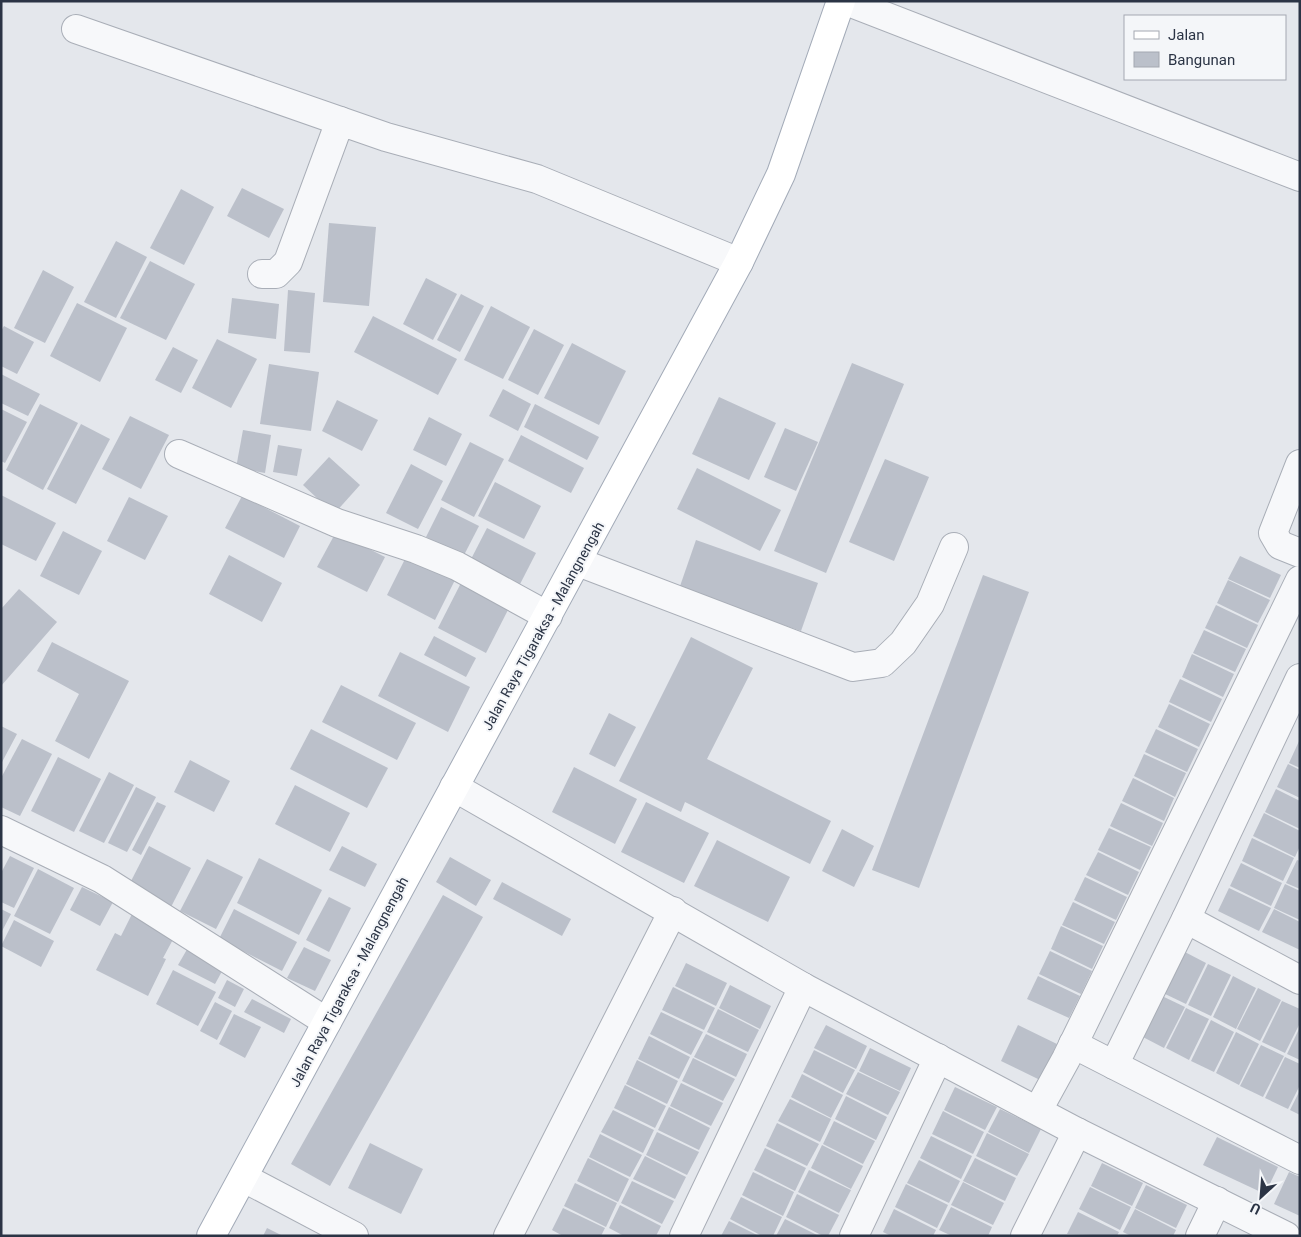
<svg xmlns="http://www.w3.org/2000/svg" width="1301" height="1237" font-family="Roboto,sans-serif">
	<rect width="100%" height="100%" fill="#e4e7ec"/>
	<g fill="#bbc0ca">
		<path d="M242 188 284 209 269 238 227 216Z"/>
		<path d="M181 189 214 207 184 265 150 248Z"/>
		<path d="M329 223 376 227 369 306 323 302Z"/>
		<path d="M116 241 147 257 116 318 84 302Z"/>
		<path d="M150 261 195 284 166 340 120 318Z"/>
		<path d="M43 270 74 287 45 343 14 328Z"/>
		<path d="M426 278 457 294 433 340 403 324Z"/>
		<path d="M288 290 315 293 310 353 284 351Z"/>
		<path d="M461 294 484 306 460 352 437 340Z"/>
		<path d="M232 298 279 304 276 339 228 333Z"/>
		<path d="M77 303 127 328 100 382 50 356Z"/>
		<path d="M491 306 530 327 503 379 464 360Z"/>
		<path d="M373 316 457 359 438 395 354 352Z"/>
		<path d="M4 326 34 342 17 374 1 366V331Z"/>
		<path d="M534 329 564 345 538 395 508 380Z"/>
		<path d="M217 339 257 359 231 408 192 388Z"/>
		<path d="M572 343 626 371 599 425 544 398Z"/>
		<path d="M173 347 198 360 181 393 155 380Z"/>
		<path d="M852 363 904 384 826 573 774 551Z"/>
		<path d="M269 364 319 372 311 431 260 424Z"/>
		<path d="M1 374 40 394 28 416 1 403Z"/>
		<path d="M503 389 531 404 518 431 489 416Z"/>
		<path d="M719 397 776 423 749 480 692 454Z"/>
		<path d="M337 400 378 420 362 451 322 431Z"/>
		<path d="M40 404 78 423 43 490 6 470Z"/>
		<path d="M535 404 599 437 587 460 524 427Z"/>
		<path d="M1 409 27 422 5 463 1 461Z"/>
		<path d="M130 416 169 435 141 489 102 469Z"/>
		<path d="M429 417 462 434 446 466 413 450Z"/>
		<path d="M81 424 110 439 76 504 47 489Z"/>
		<path d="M785 428 818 442 796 491 764 477Z"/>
		<path d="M243 430 271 435 265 473 236 468Z"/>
		<path d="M521 435 584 468 571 493 508 461Z"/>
		<path d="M470 442 504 459 474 517 441 500Z"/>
		<path d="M278 445 302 449 297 476 273 472Z"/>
		<path d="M329 457 360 485 334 514 303 485Z"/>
		<path d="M885 459 929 477 894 561 849 542Z"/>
		<path d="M411 464 443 481 418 529 386 513Z"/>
		<path d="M697 468 781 510 760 551 677 509Z"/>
		<path d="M495 482 541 506 524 539 478 516Z"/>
		<path d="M1 495 56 523 36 561 1 544Z"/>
		<path d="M242 496 300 526 284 558 225 528Z"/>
		<path d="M129 497 168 516 145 560 107 541Z"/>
		<path d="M441 507 479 526 463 557 426 537Z"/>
		<path d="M487 528 536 553 518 588 469 563Z"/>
		<path d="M63 531 102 551 79 595 40 576Z"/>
		<path d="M336 532 385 557 367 592 317 567Z"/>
		<path d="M696 540 818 583 801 631 679 589Z"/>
		<path d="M229 555 282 583 262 622 209 594Z"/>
		<path d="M407 555 455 580 435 620 387 595Z"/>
		<path d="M1240 556 1281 575 1270 598 1228 579Z"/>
		<path d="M983 575 1029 592 919 888 872 870Z"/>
		<path d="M1228 580 1270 600 1258 623 1217 603Z"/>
		<path d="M462 581 510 606 486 653 438 628Z"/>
		<path d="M19 589 57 622 1 686V609Z"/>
		<path d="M1216 605 1258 625 1247 648 1205 628Z"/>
		<path d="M1204 630 1246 649 1235 672 1193 653Z"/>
		<path d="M434 636 476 658 466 677 424 655Z"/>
		<path d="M691 637 753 668 707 759 831 821 810 864 685 802 681 812 619 781Z"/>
		<path d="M52 642 129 681 89 759 55 741 79 694 37 671Z"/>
		<path d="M400 652 470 687 448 732 378 696Z"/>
		<path d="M1192 654 1234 674 1223 697 1182 677Z"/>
		<path d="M1180 679 1222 699 1211 722 1169 702Z"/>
		<path d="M341 685 416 723 397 760 322 722Z"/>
		<path d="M1169 704 1210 724 1199 747 1158 727Z"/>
		<path d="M609 713 636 727 615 767 589 754Z"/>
		<path d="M1 726 17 734 1 764Z"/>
		<path d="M311 729 388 768 367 808 290 769Z"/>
		<path d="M1156 729 1198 749 1187 772 1145 752Z"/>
		<path d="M22 739 52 754 20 816 1 807V778Z"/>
		<path d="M1300 739V768L1289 763Z"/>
		<path d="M1144 754 1186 773 1175 797 1134 776Z"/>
		<path d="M58 757 101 779 74 832 31 811Z"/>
		<path d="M190 760 230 781 214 812 174 792Z"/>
		<path d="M1288 764 1300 770V798L1277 787Z"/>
		<path d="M574 767 637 799 615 844 552 812Z"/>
		<path d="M109 772 134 785 104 843 79 831Z"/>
		<path d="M1133 778 1174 798 1164 821 1122 801Z"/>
		<path d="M295 785 350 813 330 852 275 824Z"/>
		<path d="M136 787 156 797 127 852 108 843Z"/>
		<path d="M1276 789 1300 801V829L1265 812Z"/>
		<path d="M157 802 166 806 141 855 132 850Z"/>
		<path d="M646 802 709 833 684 883 621 852Z"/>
		<path d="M1121 803 1163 823 1152 846 1110 826Z"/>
		<path d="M1264 813 1300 831V846L1295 857 1253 836Z"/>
		<path d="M1109 828 1151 847 1140 870 1098 850Z"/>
		<path d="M842 829 874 846 854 887 822 871Z"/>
		<path d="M1252 838 1294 858 1283 881 1242 861Z"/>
		<path d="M717 840 790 877 768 922 694 886Z"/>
		<path d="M149 846 191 868 171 907 129 885Z"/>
		<path d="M342 846 377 864 365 887 329 870Z"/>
		<path d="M1098 852 1139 872 1128 895 1086 875Z"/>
		<path d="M10 856 34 868 14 908 1 902V873Z"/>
		<path d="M450 857 491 880 476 906 436 882Z"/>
		<path d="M259 858 322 890 299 935 237 903Z"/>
		<path d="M207 859 243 877 216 929 180 911Z"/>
		<path d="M1297 860 1300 861V889L1286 883Z"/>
		<path d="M1241 863 1282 883 1271 906 1230 886Z"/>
		<path d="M38 869 74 888 50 934 14 916Z"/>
		<path d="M1085 877 1127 897 1116 920 1074 900Z"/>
		<path d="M502 882 571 919 562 936 493 899Z"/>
		<path d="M1285 884 1300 891V920L1274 908Z"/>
		<path d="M82 887 113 902 100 926 70 910Z"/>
		<path d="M1229 888 1271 908 1259 931 1218 911Z"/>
		<path d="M443 895 483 917 330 1186 291 1164Z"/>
		<path d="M329 897 351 908 329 952 306 940Z"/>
		<path d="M1073 902 1115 922 1104 944 1062 925Z"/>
		<path d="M1 909 11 914 1 933Z"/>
		<path d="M234 909 297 942 282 971 219 939Z"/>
		<path d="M1274 909 1300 922V950L1262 932Z"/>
		<path d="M134 910 177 932 163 958 166 959 148 996 96 970 115 933 121 936Z"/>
		<path d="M14 920 54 941 41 967 1 946Z"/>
		<path d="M1061 926 1103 946 1092 969 1051 949Z"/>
		<path d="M189 946 226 964 215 984 178 965Z"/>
		<path d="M304 947 331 960 315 991 287 978Z"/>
		<path d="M1050 951 1092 971 1081 994 1039 974Z"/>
		<path d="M1183 951 1206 963 1186 1004 1163 993Z"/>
		<path d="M686 963 727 983 716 1006 675 986Z"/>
		<path d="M1208 964 1231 975 1211 1016 1188 1005Z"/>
		<path d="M173 970 216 992 198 1026 156 1004Z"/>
		<path d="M1038 976 1080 996 1069 1018 1027 999Z"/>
		<path d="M1233 976 1256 988 1236 1029 1213 1017Z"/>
		<path d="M227 980 244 989 235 1007 218 998Z"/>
		<path d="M730 985 771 1006 760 1029 719 1008Z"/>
		<path d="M673 987 715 1008 704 1030 662 1010Z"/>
		<path d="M1258 988 1281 1000 1260 1041 1237 1029Z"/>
		<path d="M1162 996 1185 1007 1164 1048 1141 1036Z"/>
		<path d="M252 999 291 1019 284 1033 244 1012Z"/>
		<path d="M1282 1001 1300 1009V1023L1285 1053 1262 1042Z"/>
		<path d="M215 1002 232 1011 217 1040 200 1031Z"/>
		<path d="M1186 1008 1209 1019 1189 1060 1166 1048Z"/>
		<path d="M718 1009 759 1030 748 1052 707 1032Z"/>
		<path d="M661 1012 703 1032 691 1055 650 1034Z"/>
		<path d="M234 1014 261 1027 245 1058 219 1044Z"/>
		<path d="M1211 1020 1234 1032 1214 1072 1191 1061Z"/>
		<path d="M826 1025 867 1046 856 1069 814 1048Z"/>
		<path d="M1018 1025 1057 1044 1040 1080 1001 1061Z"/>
		<path d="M1300 1027V1060L1287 1054Z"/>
		<path d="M1236 1032 1259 1044 1239 1085 1216 1073Z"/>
		<path d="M706 1034 747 1054 736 1077 694 1057Z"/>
		<path d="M649 1036 690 1057 679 1079 638 1059Z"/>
		<path d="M1261 1045 1284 1056 1263 1097 1240 1086Z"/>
		<path d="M870 1048 911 1068 900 1091 859 1071Z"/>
		<path d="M814 1050 855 1070 843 1093 803 1072Z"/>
		<path d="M1285 1057 1300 1064V1085L1288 1109 1265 1098Z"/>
		<path d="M693 1058 735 1079 723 1101 682 1081Z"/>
		<path d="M637 1060 678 1081 667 1104 626 1084Z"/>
		<path d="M858 1072 900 1092 888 1115 846 1094Z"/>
		<path d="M802 1074 843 1095 831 1118 791 1097Z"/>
		<path d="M681 1083 723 1103 711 1126 670 1106Z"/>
		<path d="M625 1085 666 1106 655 1128 614 1108Z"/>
		<path d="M955 1087 997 1107 985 1130 944 1110Z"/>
		<path d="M1300 1090V1115L1290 1110Z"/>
		<path d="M846 1096 887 1117 876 1140 835 1119Z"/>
		<path d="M790 1099 831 1119 820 1142 778 1121Z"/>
		<path d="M669 1107 710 1128 699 1150 658 1130Z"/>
		<path d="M1000 1109 1041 1129 1029 1153 988 1132Z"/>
		<path d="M613 1110 654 1130 643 1153 601 1132Z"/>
		<path d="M943 1111 984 1132 973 1154 932 1134Z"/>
		<path d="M834 1121 875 1141 863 1164 823 1144Z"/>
		<path d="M777 1123 819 1144 807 1166 766 1146Z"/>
		<path d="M657 1132 699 1152 687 1175 646 1155Z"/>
		<path d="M987 1133 1029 1154 1017 1176 976 1156Z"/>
		<path d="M600 1134 642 1155 630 1177 589 1157Z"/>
		<path d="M931 1136 972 1156 961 1179 920 1158Z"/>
		<path d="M1217 1137 1278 1167 1265 1194 1203 1165Z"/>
		<path d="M370 1143 423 1169 401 1214 348 1188Z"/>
		<path d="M822 1145 863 1166 851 1189 811 1168Z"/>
		<path d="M765 1148 806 1168 795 1191 754 1170Z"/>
		<path d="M645 1156 686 1177 675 1199 633 1179Z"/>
		<path d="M588 1158 629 1179 618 1202 577 1181Z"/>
		<path d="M975 1158 1016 1178 1005 1201 963 1181Z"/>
		<path d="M919 1160 960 1181 949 1203 907 1183Z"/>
		<path d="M1102 1163 1143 1183 1132 1206 1091 1186Z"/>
		<path d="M809 1170 851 1190 839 1213 798 1192Z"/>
		<path d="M753 1172 794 1192 783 1216 742 1195Z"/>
		<path d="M1289 1172 1300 1177V1216L1274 1204Z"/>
		<path d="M632 1181 674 1201 662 1224 621 1203Z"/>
		<path d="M963 1182 1004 1203 993 1225 951 1205Z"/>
		<path d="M575 1183 617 1203 606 1227 564 1206Z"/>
		<path d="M906 1184 948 1205 937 1228 895 1207Z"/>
		<path d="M1146 1185 1187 1205 1176 1228 1135 1208Z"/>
		<path d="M1090 1187 1131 1207 1120 1230 1079 1209Z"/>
		<path d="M797 1194 839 1215 828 1236H823L786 1217Z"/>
		<path d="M741 1197 782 1217 773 1236H762L730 1219Z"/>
		<path d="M620 1205 661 1226 656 1236H624L609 1228Z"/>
		<path d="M951 1207 992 1227 988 1236H952L939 1230Z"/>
		<path d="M563 1208 605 1228 601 1236H563L552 1230Z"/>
		<path d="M894 1209 936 1230 933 1236H891L883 1232Z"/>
		<path d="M1135 1209 1176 1230 1173 1236H1131L1123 1232Z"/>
		<path d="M1078 1212 1119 1232 1117 1236 1067 1234Z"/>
		<path d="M785 1219 819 1236H776Z"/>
		<path d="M729 1221 759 1236H721Z"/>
		<path d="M267 1228 283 1236H263Z"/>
	</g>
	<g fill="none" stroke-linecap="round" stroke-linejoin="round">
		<defs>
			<g id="street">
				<path d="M846 1 1300 177"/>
				<path d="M76 29 340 121"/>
				<path d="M262 274H276L288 262 340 121 386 137 537 179 739 262"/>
				<path d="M179 454 337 523 416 549 457 566 548 616"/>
				<path d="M1300 464 1273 533 1280 545 1300 553"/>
				<path d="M578 562 853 667 882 663 903 643 930 604 954 547"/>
				<path d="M454 787 803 987 1077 1132 1286 1236"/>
				<path d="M1 830 102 879 327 1022"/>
				<path d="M1186 919 1300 980"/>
				<path d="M1073 1044 1300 1160"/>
				<path d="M1114 1065 1186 919 1300 678"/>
				<path d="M1038 1110 1066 1059 1300 580"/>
				<path d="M244 1178 354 1236"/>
				<path d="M508 1236 673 911"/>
				<path d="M684 1236 803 987"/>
				<path d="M854 1236 938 1058"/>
				<path d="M1025 1236 1077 1132"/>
				<path d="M1200 1236 1217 1201"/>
			</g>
			<path id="primary" d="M211 1236 739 262 781 174 841 1"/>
		</defs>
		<use href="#street" stroke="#a9aeb7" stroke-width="30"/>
		<use href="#primary" stroke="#a3abb8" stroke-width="30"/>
		<use href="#street" stroke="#f7f8fa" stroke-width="28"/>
		<use href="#primary" stroke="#fff" stroke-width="28"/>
	</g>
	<g text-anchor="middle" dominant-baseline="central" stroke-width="4" stroke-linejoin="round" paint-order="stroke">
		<g font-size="14" fill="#2b3445" stroke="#f4f6f9">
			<text transform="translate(543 626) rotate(-61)">Jalan Raya Tigaraksa - Malangnengah</text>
			<text transform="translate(349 982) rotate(-62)">Jalan Raya Tigaraksa - Malangnengah</text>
		</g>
	</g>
	<rect width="1301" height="1237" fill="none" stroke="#2b3445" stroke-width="5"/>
	<rect x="1124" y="15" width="162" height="65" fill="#f4f6f9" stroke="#a4a8b1"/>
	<rect x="1134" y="31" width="25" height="8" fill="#ffffff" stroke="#a4a8b1"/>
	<text x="1168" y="40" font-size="15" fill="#2b3445">Jalan</text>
	<rect x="1134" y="52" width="25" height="15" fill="#bbc0ca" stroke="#a4a8b1"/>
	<text x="1168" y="65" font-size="15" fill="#2b3445">Bangunan</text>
	<g transform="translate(1261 1197) rotate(206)" stroke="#f4f6f9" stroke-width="4" paint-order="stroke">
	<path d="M0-4L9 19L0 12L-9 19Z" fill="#2b3445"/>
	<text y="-8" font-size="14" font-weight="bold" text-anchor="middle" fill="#2b3445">U</text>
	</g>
</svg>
